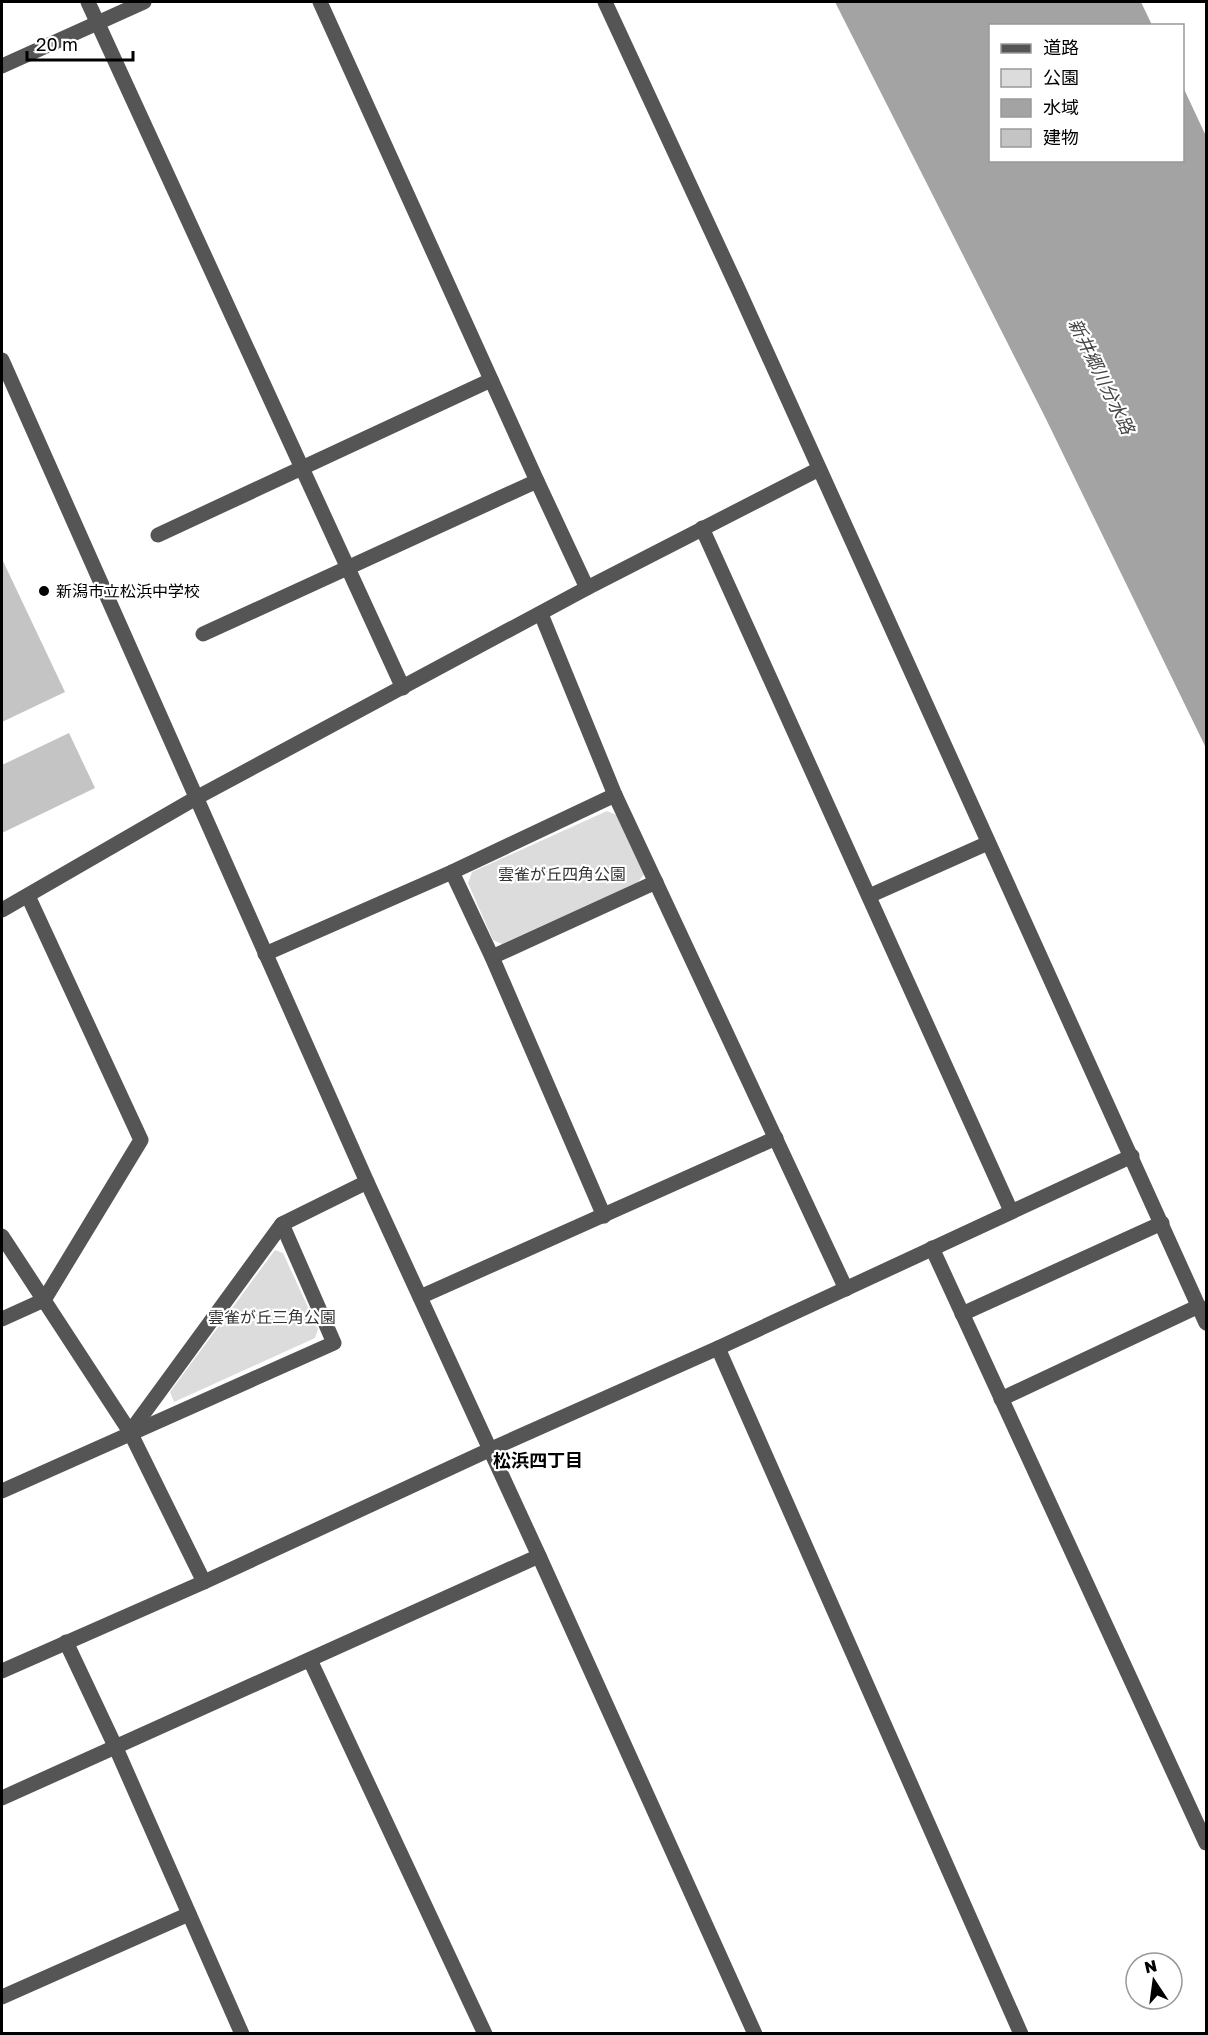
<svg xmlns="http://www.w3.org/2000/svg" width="1208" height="2035" font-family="'Golos Text','Noto Sans JP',sans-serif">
	<rect width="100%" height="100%" fill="#fff"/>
	<g fill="#dcdcdc">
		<path d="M607 811 619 816 645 873 638 882 502 944 493 940 468 883 472 872Z"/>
		<path d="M275 1250 283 1253 318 1329 315 1338 174 1402 170 1392Z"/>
	</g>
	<path fill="#a3a3a3" d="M835 2H1141L1152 25 990 26V160H1182L1183 87 1206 136V748L1046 419Z"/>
	<g fill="#c4c4c4">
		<path d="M2 559 65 692 2 722Z"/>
		<path d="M69 733 95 788 2 833V765Z"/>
	</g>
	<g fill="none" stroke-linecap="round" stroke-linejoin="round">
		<g stroke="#555" stroke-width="15">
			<path d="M88 2 403 688"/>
			<path d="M320 2 537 481 587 588"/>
			<path d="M605 2 739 291 1206 1323"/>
			<path d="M2 66 144 2"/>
			<path d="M2 360 367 1182 539 1556 755 2034"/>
			<path d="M702 528 1011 1211"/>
			<path d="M158 535 491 380"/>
			<path d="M541 614 615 795 846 1289"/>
			<path d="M203 634 537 481"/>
			<path d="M452 872 492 957 604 1216"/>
			<path d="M869 896 988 843"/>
			<path d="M2 910 196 798 587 588 819 469"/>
			<path d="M265 954 452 872 615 795"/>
			<path d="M492 957 656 882"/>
			<path d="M2 1236 130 1432 204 1582"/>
			<path d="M932 1248 1206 1843"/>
			<path d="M420 1297 776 1138"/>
			<path d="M962 1314 1162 1223"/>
			<path d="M2 1319 44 1300 141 1140 28 896"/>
			<path d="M718 1348 1021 2034"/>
			<path d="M1001 1399 1199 1306"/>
			<path d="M130 1432 282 1224 367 1182"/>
			<path d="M2 1491 334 1343 282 1224"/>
			<path d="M66 1642 116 1748 242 2034"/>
			<path d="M310 1660 485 2034"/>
			<path d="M2 1671 204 1582 489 1450 718 1348 1132 1156"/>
			<path d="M2 1798 539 1556"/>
			<path d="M2 1997 189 1914"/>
		</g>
	</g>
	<circle fill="#000" stroke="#fff" stroke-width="2" cx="44" cy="591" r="6"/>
	<g text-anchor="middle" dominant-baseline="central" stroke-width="4.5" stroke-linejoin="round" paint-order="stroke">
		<g font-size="16" fill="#000" stroke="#fff" text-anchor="start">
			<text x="56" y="591">新潟市立松浜中学校</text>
		</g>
		<g font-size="16" fill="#333" stroke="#fff">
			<text x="562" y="874">雲雀が丘四角公園</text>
			<text x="272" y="1317">雲雀が丘三角公園</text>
		</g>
		<g font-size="18" font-style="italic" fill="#444" stroke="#fff">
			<text transform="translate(1102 376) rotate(64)">新井郷川分水路</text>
		</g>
		<g font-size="18" font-weight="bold" fill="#000" stroke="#fff">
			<text x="538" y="1460">松浜四丁目</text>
		</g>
	</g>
	<rect width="1208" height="2035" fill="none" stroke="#000000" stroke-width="6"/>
	<rect x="989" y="24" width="195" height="138" fill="#ffffff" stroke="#999999" stroke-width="1.5"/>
	<rect x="1001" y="44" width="30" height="9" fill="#555555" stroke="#999999" stroke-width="1.5"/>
	<text x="1043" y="54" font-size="18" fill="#000000">道路</text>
	<rect x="1001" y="69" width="30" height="18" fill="#dcdcdc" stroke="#999999" stroke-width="1.5"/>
	<text x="1043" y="84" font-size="18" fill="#000000">公園</text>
	<rect x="1001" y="99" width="30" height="18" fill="#a3a3a3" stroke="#999999" stroke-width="1.5"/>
	<text x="1043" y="114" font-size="18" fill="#000000">水域</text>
	<rect x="1001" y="129" width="30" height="18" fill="#c4c4c4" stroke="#999999" stroke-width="1.5"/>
	<text x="1043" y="144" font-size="18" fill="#000000">建物</text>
	<g transform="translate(1154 1981) rotate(347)"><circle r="28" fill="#ffffff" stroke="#999999" stroke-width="1.5"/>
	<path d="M0-4.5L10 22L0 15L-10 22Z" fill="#000000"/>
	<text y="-9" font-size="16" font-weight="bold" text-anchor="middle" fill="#000000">N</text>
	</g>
	<path d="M27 51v9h106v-9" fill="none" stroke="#000000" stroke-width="3"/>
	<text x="36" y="51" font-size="18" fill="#000000" stroke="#ffffff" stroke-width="4.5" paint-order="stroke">20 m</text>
</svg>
